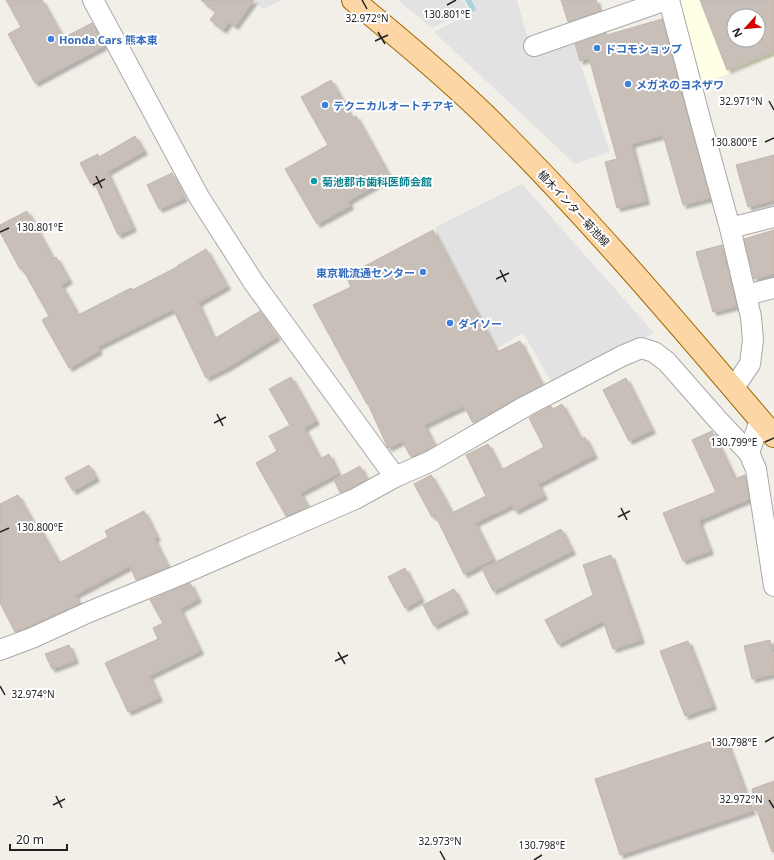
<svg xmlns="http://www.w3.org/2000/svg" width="774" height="860" font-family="'Noto Sans','Noto Sans JP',sans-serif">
	<defs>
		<filter id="shadow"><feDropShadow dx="3.5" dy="3.5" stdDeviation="1" flood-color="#0004"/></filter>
	</defs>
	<rect width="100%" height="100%" fill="#f2efe9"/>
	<path fill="#ffffe5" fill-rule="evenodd" d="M679 0H774V59L699 84ZM734 16H758V40H734Z"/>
	<g fill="#e2e2e2">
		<path d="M252 0H281L264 9Z"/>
		<path d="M398 0H463L468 10 432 28Z"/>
		<path d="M470 0H517L532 53 573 41 610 152 575 164 434 32 475 11Z"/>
		<path d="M522 184 654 333 552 383 523 333 497 348 434 228Z"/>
	</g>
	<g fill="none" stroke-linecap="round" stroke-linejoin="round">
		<path stroke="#aad3df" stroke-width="5.5" d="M468 0 473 9"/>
	</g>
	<g fill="#c7bfb8" stroke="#c4b6ab" fill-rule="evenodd" filter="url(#shadow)">
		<path d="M6 0H42L63 38 92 23 104 46 35 83 8 34 21 27Z"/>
		<path d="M201 0H254L235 26 229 22 223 30 210 20 216 12Z"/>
		<path d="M561 0H596L599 11 568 22Z"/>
		<path d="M700 0H774V51L727 70ZM734 16H758V40H734Z"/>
		<path d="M662 19 710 198 683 205 663 135 631 144 646 201 617 208 605 162 617 159 589 58 580 61 575 44 606 33 607 35Z"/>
		<path d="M331 80 352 118 356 116 390 177 348 201 350 206 317 224 285 169 328 145 301 97Z"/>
		<path d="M135 136 144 151 107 172 133 228 118 235 94 182 91 184 80 163 98 154 99 157Z"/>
		<path d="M774 155V200L748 207 736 165Z"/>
		<path d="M172 173 184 198 159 209 147 185Z"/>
		<path d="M27 211 53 259 56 257 69 280 61 285 78 315 131 288 132 290 177 267V266L206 249 227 286 198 303 214 339 260 311 277 337 228 367 206 378 173 309 97 347 99 351 69 368 42 320 49 316 22 268 20 269 0 232V225Z"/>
		<path d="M433 230 497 352 520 341 542 385 473 423 464 406 424 425 435 446 411 457 402 441 388 448 368 404H367L313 305 351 287 346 276Z"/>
		<path d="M774 230V273L754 279 744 239Z"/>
		<path d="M722 245 737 306 713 312 696 252Z"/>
		<path d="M291 377 316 421 304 428 320 459 329 454 338 473 300 493 308 507 286 516 256 463 277 451 269 436 290 425 269 389Z"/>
		<path d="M626 378 652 430 629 441 603 390Z"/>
		<path d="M562 404 581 439 585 437 594 455 538 484 544 496 515 511 512 505 475 523 493 559 464 574 435 515 432 517 414 484 431 475 452 513 486 496 466 455 488 444 501 470 544 447 529 418 551 406 553 409Z"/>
		<path d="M712 431 735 479 745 475 749 499 700 520 701 521 699 522 710 551 683 561 663 513 716 492 692 440Z"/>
		<path d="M89 465 96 478 73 491 65 478Z"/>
		<path d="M360 466 367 480 340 493 334 480Z"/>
		<path d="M18 495 35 526 37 524 59 563 108 537 105 531 144 511 157 537 154 539 168 567 136 580 130 566 75 595 79 604 15 632 0 603V504Z"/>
		<path d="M561 529 572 551 493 591 482 569Z"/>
		<path d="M611 555 641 640 613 649 603 621 558 644 545 620 593 595 583 565Z"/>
		<path d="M405 568 421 599 405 608 388 577Z"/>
		<path d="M190 583 198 599 180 609 200 651 149 676 159 698 128 712 105 663 158 639 153 628 163 623 150 600Z"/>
		<path d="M454 589 465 610 434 626 423 605Z"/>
		<path d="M770 640 774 659V674L752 679 744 646Z"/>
		<path d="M688 641 713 706 685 716 660 651Z"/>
		<path d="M69 645 75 660 52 669 45 654Z"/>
		<path d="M718 739 719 743 726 740 752 811 620 855 595 779Z"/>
		<path d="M774 781V851L772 852 757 810 755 811 752 789Z"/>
	</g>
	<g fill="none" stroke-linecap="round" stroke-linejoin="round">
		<defs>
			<g id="street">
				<path d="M93 0 199 197 254 283 395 477"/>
				<path d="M669 0 699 115 730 228 751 317 753 340 750 364 733 389"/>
				<path d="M534 46 666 0"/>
				<path d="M730 228 774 217"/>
				<path d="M746 295 774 288"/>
				<path d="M749 453 760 420"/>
				<path d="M0 650 32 638 89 612 182 574 355 499 395 477 431 461 526 406 622 356 641 348 654 352 667 362 717 419 749 453 756 469 774 586"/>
			</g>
			<path id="primary" d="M353 0C397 36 441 73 482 112 586 214 680 326 774 436"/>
		</defs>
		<use href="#street" stroke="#a9a9a9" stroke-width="22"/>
		<use href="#primary" stroke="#a06b00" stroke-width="24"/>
		<use href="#street" stroke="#fff" stroke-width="20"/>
		<use href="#primary" stroke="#fcd6a4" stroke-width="22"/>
	</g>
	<path fill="none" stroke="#222" stroke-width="1.5" d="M362 0 367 9M447 5 456 0M378 32 385 44M375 41 388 35M769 101 774 110M765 142 774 138M96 176 102 188M93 185 105 179M0 232 9 228M500 270 506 282M496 279 509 273M217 414 223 426M214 423 226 417M765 442 774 438M621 508 627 520M618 517 630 511M0 532 9 528M338 652 345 664M335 661 348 655M0 686 5 695M765 742 774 737M56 796 62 808M769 800 774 808M53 805 65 799M440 851 445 860M534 860 542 855"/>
	<g fill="#3f7fe0" stroke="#fff" stroke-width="1.5">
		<circle cx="51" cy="39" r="4"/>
		<circle cx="597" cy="48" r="4"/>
		<circle cx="628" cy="84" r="4"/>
		<circle cx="325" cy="105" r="4"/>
		<circle cx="423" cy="272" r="4"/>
		<circle cx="450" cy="323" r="4"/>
	</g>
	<circle fill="#0f9aa8" stroke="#fff" stroke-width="1.5" cx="314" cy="181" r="4"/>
	<g text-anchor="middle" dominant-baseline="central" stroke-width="4" stroke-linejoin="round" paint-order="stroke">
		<g font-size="11" font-weight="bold" fill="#366cbe" stroke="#fff" text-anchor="start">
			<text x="59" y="39">Honda Cars 熊本東</text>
			<text x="605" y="48">ドコモショップ</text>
			<text x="636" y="84">メガネのヨネザワ</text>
			<text x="333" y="105">テクニカルオートチアキ</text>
			<text x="415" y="272" text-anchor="end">東京靴流通センター</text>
			<text x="458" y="323">ダイソー</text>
		</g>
		<g font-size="11" font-weight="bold" fill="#0d838f" stroke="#fff" text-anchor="start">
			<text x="322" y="181">菊池郡市歯科医師会館</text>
		</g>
		<g font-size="11" fill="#222" stroke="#fff">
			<text transform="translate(574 208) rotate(47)">植木インター菊池線</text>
		</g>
	</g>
	<g font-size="10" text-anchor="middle" fill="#222" stroke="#fff" stroke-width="4" stroke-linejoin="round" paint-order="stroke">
		<text x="447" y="18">130.801°E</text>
		<text x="367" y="22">32.972°N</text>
		<text x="741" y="105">32.971°N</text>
		<text x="734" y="146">130.800°E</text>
		<text x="40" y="231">130.801°E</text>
		<text x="734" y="446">130.799°E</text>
		<text x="40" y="531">130.800°E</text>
		<text x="33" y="698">32.974°N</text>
		<text x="734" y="746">130.798°E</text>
		<text x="741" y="803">32.972°N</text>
		<text x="440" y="845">32.973°N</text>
		<text x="542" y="849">130.798°E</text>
	</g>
	<g transform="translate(746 28) rotate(243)"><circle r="19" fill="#ffffff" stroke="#a7a7a7"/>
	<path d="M0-3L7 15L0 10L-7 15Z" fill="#d40000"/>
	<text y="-6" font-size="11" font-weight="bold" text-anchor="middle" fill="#222222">N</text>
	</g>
	<path d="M10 844v6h57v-6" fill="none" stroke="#222222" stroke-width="2"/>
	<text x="16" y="844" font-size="12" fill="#222222" stroke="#ffffff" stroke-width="3" paint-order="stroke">20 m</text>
</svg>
